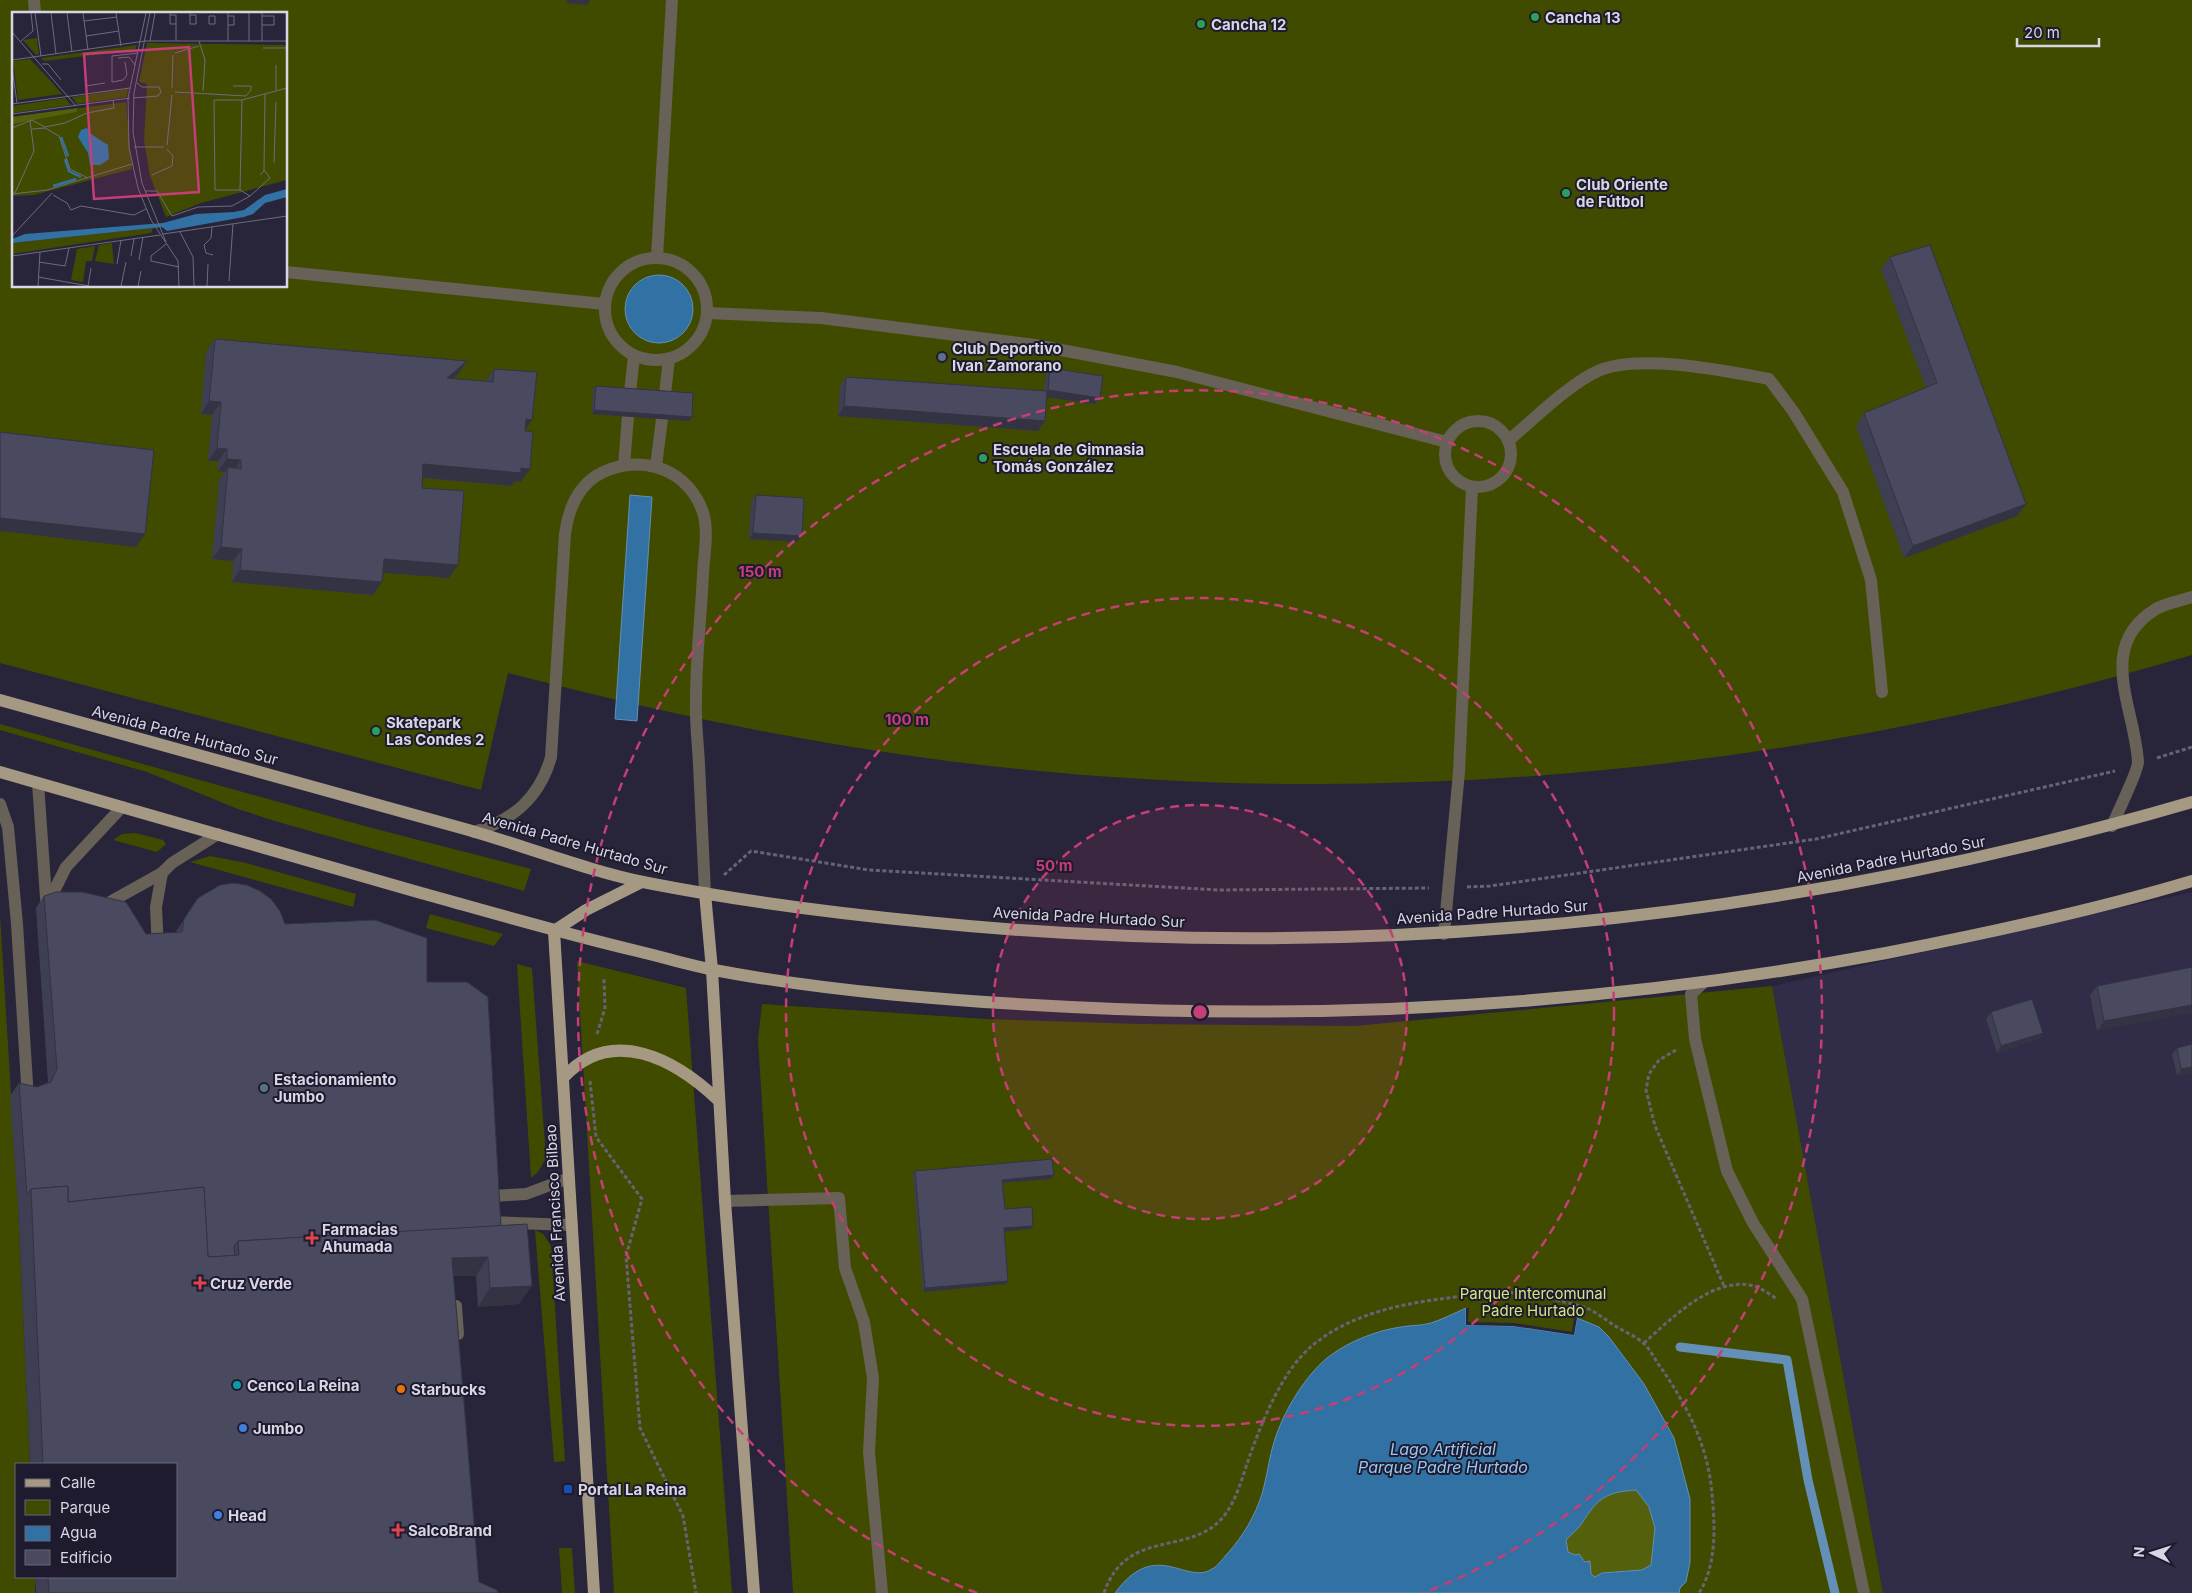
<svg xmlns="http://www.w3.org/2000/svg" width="2192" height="1593" font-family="Inter,sans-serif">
	<rect width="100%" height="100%" fill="#28243a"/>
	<path fill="#312c47" d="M2192 892V1593H1883L1772 986Z"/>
	<g fill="#414b00" fill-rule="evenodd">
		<path d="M0 0H2192V655C1781 777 1345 816 919 757 780 738 643 708 508 673L481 790 0 663ZM14 14H286V286H14Z"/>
		<path d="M0 724 368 827 531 869 524 891 278 822 238 809 147 772 0 730Z"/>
		<path d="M135 833 163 840 166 844 157 852 113 840 122 834Z"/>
		<path d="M210 856 246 863 356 894 353 907 190 862Z"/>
		<path d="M430 914 503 934 494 946 426 928Z"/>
		<path d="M0 915 18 1207 30 1464H16V1577H35V1593H0Z"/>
		<path d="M577 961 686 988 732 1593H614Z"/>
		<path d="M517 964 532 968 546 1158 538 1172 531 1178Z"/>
		<path d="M1772 986 1883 1593H793L758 1040 762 1004 986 1019 1140 1024 1355 1026Z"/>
		<path d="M535 1230 543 1234 551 1246 565 1461 554 1462Z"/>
		<path d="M559 1548H572L575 1593H562Z"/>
	</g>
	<path fill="#55600d" d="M1636 1490 1640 1492 1649 1507 1655 1528 1651 1565 1642 1570 1602 1573 1595 1577 1591 1574V1563L1568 1552 1566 1540C1571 1534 1578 1530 1582 1523 1598 1498 1606 1492 1636 1490Z"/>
	<g fill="#3271a3" stroke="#648fb6" fill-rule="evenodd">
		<circle cx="659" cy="309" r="34"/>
		<path d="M630 495 652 497 637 721 615 719Z"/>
		<path d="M1466 1308V1325L1513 1326 1574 1335 1577 1318 1599 1327 1609 1337 1644 1384 1674 1438 1690 1499V1562L1686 1582 1680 1588 1679 1593H1115C1156 1537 1186 1586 1212 1569 1218 1566 1223 1558 1228 1553 1243 1536 1255 1516 1262 1494 1268 1473 1270 1449 1279 1428 1289 1403 1309 1371 1331 1355 1350 1341 1378 1330 1401 1327 1411 1325 1421 1326 1431 1323 1443 1319 1455 1313 1466 1308ZM1636 1490 1649 1507 1655 1528 1651 1565 1642 1570 1602 1573 1595 1577 1591 1574 1590 1561 1585 1562 1579 1554 1575 1555 1568 1552 1566 1540C1571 1534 1578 1530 1582 1523 1598 1498 1606 1492 1636 1490Z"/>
	</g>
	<path fill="#28243a" d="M1466 1308H1469L1468 1322 1514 1323 1572 1332 1574 1318H1577L1574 1335 1513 1326 1466 1325Z"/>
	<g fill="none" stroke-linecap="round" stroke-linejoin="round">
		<path stroke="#648fb6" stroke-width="9" d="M1680 1347 1787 1360 1808 1480 1835 1593"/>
		<g stroke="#676376" stroke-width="3" stroke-dasharray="4 2.5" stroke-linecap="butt">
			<path d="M2157 758 2192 747"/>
			<path d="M724 875 751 851 869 870 1218 890 1429 888"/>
			<path d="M1467 887 1490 886 1816 839 2115 771"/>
			<path d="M597 1034 605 1008 604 979"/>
			<path d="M1676 1050 1659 1060 1649 1074 1646 1090 1655 1126 1724 1286"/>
			<path d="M590 1081 596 1137 642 1199 626 1256 640 1428 683 1516 696 1593"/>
			<path d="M1644 1343C1672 1318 1716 1273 1757 1287 1764 1290 1771 1295 1777 1299"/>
			<path d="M1104 1593C1127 1526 1190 1558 1224 1516 1237 1499 1242 1478 1249 1458 1262 1422 1282 1370 1313 1345 1348 1316 1395 1305 1440 1299 1461 1297 1486 1290 1507 1292 1528 1294 1564 1301 1584 1307 1595 1311 1607 1321 1617 1327 1625 1332 1635 1336 1642 1342 1649 1347 1654 1358 1659 1365 1687 1405 1708 1445 1712 1494 1715 1526 1717 1565 1699 1593"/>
		</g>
		<g stroke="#676157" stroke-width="12">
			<path d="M34 0 35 14"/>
			<path d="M657 257 672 0"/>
			<circle cx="656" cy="309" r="51"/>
			<path d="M286 272 604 304"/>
			<path d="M707 313 821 318 1035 345 1177 372 1447 442"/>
			<path d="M630 392 634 356"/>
			<path d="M665 394 669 359"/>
			<circle cx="1478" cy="454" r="33"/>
			<path d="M1508 441C1533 420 1569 384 1598 371 1639 353 1725 371 1769 379L1793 411 1843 492 1871 580 1882 692"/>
			<path d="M624 465 628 416"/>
			<path d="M656 466 662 419"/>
			<path d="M38 783 47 912"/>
			<path d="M0 804 8 827 17 924 28 1099"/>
			<path d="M2112 826C2117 813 2138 772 2138 762 2135 708 2095 646 2156 609 2166 603 2181 601 2192 597"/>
			<path d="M474 832C514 820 540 797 551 757L565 534C568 512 576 489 596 476 634 453 683 465 701 507 710 527 704 553 703 574 701 616 696 658 696 699 695 721 698 743 699 764 701 807 703 850 705 893"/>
			<path d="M47 905 66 867 122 807"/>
			<path d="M101 907 162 873 172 863 218 834"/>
			<path d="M1444 934 1459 772 1472 487"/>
			<path d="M158 950 156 907 162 873"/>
			<path d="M1703 983 1691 994 1695 1039 1727 1171 1753 1223 1802 1299 1864 1593"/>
			<path d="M490 1196 526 1194 569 1178"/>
			<path d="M725 1201 839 1198 845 1268 864 1322 873 1378 869 1452 882 1593"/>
			<path d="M491 1222 572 1225"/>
			<path d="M456 1306 458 1334"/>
		</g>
		<g stroke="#a69984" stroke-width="12">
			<path d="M0 700C155 743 310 786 465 829 525 846 588 871 648 883 740 901 833 913 926 922 1352 965 1781 922 2192 802"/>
			<path d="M0 772C140 812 281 853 421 893 493 913 565 934 637 951 663 957 688 965 714 970 831 992 952 1001 1071 1007 1344 1021 1617 1003 1886 953 1989 933 2092 911 2192 881"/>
			<path d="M705 893 712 970 725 1201 754 1593"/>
			<path d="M554 931 594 1593"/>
			<path d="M554 931 586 910 642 882"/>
			<path d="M563 1078C612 1024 676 1060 718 1100"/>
		</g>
	</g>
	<g fill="#3f3f53">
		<path d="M1890 257 2017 516 1904 558 1856 426 1864 413 1926 388 1881 269Z"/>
		<path d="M215 339 467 361 458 374 452 379 485 382 494 369 525 430 521 482 515 481 512 486 422 478V488L449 578 382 572V582L373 595 232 582 233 561 212 559 219 480 225 472 218 471V461H208L212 415 201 414 206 352Z"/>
		<path d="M1050 368 1100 398 1095 404 1046 397 1045 421 1038 431 838 416 840 386 846 377 1044 391 1046 374Z"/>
		<path d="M596 386 692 417 689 421 592 414 593 389Z"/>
		<path d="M756 495 797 542 749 539 751 502Z"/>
		<path d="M44 896 146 934 175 933 198 898 285 924 427 982 501 1226 519 1304 478 1307 476 1276H453L479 1582 498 1593H36L35 1577H176V1464H30L18 1207 10 1096 19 1083 37 1087 47 1083 48 1082 36 908Z"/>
		<path d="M2192 967 2097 1031 2090 995 2097 986Z"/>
		<path d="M1991 1012 2043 1033 2039 1039 1997 1053 1986 1019Z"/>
		<path d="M2192 1044V1073L2177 1076 2172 1054 2177 1048Z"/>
		<path d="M915 1171 1054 1175 1051 1179 1003 1183 1005 1209 1031 1229 1004 1231 1006 1284 923 1292 913 1174Z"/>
	</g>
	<g fill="#333343">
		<path d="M568 0H590L587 5 566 3Z"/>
		<path d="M467 361 458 374 438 391 447 378Z"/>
		<path d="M1048 390 1100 398 1095 404 1043 397Z"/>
		<path d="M209 401 221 402 212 415 201 414Z"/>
		<path d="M844 406 1045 421 1038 431 838 416Z"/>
		<path d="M594 410 692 417 689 421 592 414Z"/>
		<path d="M526 419 532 420 524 432Z"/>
		<path d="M217 448 227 449 218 461H208Z"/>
		<path d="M227 459 241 460 232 473 228 467 225 472 218 471Z"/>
		<path d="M423 464 521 468 530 469 521 482 515 481 512 486 415 477Z"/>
		<path d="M2026 504 2017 516 1904 558 1913 546Z"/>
		<path d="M0 518 145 534 136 547 0 531Z"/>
		<path d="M753 533 802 536 797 542 749 539Z"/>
		<path d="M221 547 242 549 233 561 212 559Z"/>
		<path d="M384 559 458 565 449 578 375 572Z"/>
		<path d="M240 570 382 582 373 595 232 582Z"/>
		<path d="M2192 1005V1013L2097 1031 2104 1021Z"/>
		<path d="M2043 1033 2039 1039 1997 1053 2001 1046Z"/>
		<path d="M2192 1067V1073L2177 1076 2181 1069Z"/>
		<path d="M1054 1175 1051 1179 1000 1183 1002 1180Z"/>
		<path d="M1033 1226 1031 1229 1001 1232 1004 1228Z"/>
		<path d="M488 1257 476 1276H439L452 1258Z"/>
		<path d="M1008 1281 1006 1284 923 1292 925 1288Z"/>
		<path d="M532 1286 519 1304 478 1307 490 1288Z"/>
	</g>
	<g fill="#494960" stroke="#333343">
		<path d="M1930 245 2026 504 1913 546 1864 413 1937 383 1890 257Z"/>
		<path d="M215 339 467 361 447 378 493 382 494 369 537 372 532 420 526 419 525 431 533 432 530 469 521 468V473L423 464 422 488 464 491 458 565 384 559 382 582 240 570 242 549 221 547 228 467 241 469V460L227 459V449L217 448 221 402 209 401Z"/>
		<path d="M1050 368 1103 376 1100 398 1048 390Z"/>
		<path d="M846 377 1047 391 1045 421 844 406Z"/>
		<path d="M596 386 693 393 692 417 594 410Z"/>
		<path d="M0 432 154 450 145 534 0 518Z"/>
		<path d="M756 495 804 498 802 536 753 533Z"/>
		<path d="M233 883 247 885 260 891 271 899 280 911 285 924 375 920 427 938V982H467L488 997 501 1226 238 1241 234 1246 235 1256 208 1257 204 1187 68 1202V1186L31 1189 27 1195 19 1083 37 1087 51 1082 57 1069 44 896 56 892H82L126 902 146 934 182 932 184 919 198 898 220 885Z"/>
		<path d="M2192 967V1005L2104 1021 2097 986Z"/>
		<path d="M2032 999 2043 1033 2001 1046 1991 1012Z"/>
		<path d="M2192 1044V1067L2181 1069 2177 1048Z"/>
		<path d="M1052 1159 1054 1175 1002 1180 1005 1209 1032 1207 1033 1226 1004 1228 1008 1281 925 1288 915 1171Z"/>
		<path d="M68 1186V1202L204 1187 208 1257 239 1255 238 1241 527 1224 532 1286 490 1288 488 1257 452 1258 479 1582 497 1590 498 1593H49L48 1577H176V1464H43L31 1189Z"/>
	</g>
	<circle cx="1200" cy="1012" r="207" fill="#c63e76" fill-opacity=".12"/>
	<g fill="none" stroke="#c63e76" stroke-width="2.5" stroke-dasharray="9 6">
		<circle cx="1200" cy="1012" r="207"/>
		<circle cx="1200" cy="1012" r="414"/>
		<path d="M977 1593A622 622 0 1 1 1423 1593"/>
	</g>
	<g fill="#2e9e5b" stroke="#1e1b2f" stroke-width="2">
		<circle cx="1535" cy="17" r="5"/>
		<circle cx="1201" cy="24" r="5"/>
		<circle cx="1566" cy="193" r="5"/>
		<circle cx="983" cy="458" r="5"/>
		<circle cx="376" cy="731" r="5"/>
	</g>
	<g fill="#5c6f8a" stroke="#1e1b2f" stroke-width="2">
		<circle cx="942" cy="357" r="5"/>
		<circle cx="264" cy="1088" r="5"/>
	</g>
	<g fill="#e0444e" stroke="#1e1b2f" stroke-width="2">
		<path d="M309.5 1230.5h5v5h5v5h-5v5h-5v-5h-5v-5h5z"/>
		<path d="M197.5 1275.5h5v5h5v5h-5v5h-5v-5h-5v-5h5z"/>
		<path d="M395.5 1522.5h5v5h5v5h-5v5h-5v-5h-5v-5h5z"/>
	</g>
	<circle fill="#0f9aa8" stroke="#1e1b2f" stroke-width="2" cx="237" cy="1385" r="5"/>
	<circle fill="#e8710a" stroke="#1e1b2f" stroke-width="2" cx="401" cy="1389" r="5"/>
	<g fill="#3f7fe0" stroke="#1e1b2f" stroke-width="2">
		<circle cx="243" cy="1428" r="5"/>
		<circle cx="218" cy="1515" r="5"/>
	</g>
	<rect fill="#1a4fb4" stroke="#1e1b2f" stroke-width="2" x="563" y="1484" width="10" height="10" rx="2.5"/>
	<g text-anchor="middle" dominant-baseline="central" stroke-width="4" stroke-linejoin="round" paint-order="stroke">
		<g font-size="15" font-weight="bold" fill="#d8d6e4" stroke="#1e1b2f" text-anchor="start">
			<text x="1545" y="17">Cancha 13</text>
			<text x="1211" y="24">Cancha 12</text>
			<text x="1576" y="184">Club Oriente<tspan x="1576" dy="17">de Fútbol</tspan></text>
			<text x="952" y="348">Club Deportivo<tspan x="952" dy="17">Ivan Zamorano</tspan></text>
			<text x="993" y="449">Escuela de Gimnasia<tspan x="993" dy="17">Tomás González</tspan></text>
			<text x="386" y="722">Skatepark<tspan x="386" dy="17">Las Condes 2</tspan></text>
			<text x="274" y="1079">Estacionamiento<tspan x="274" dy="17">Jumbo</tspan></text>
			<text x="322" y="1229">Farmacias<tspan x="322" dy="17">Ahumada</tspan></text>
			<text x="210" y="1283">Cruz Verde</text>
			<text x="247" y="1385">Cenco La Reina</text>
			<text x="411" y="1389">Starbucks</text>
			<text x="253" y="1428">Jumbo</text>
			<text x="578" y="1489">Portal La Reina</text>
			<text x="228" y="1515">Head</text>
			<text x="408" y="1530">SalcoBrand</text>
		</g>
		<g font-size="15" fill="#d8d6e4" stroke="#1e1b2f">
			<text transform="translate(185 735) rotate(15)">Avenida Padre Hurtado Sur</text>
			<text transform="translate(575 843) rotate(16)">Avenida Padre Hurtado Sur</text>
			<text transform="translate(1891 859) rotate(-11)">Avenida Padre Hurtado Sur</text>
			<text transform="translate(1492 912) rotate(-4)">Avenida Padre Hurtado Sur</text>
			<text transform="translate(1089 917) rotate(3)">Avenida Padre Hurtado Sur</text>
			<text transform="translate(555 1213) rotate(-93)">Avenida Francisco Bilbao</text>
		</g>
		<g font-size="15" fill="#d3e77e" stroke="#1e1b2f">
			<text x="1533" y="1293">Parque Intercomunal<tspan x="1533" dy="17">Padre Hurtado</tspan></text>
		</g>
		<g font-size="16" font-style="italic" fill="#97c7f2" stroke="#1e1b2f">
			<text x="1443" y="1449">Lago Artificial<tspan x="1443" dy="18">Parque Padre Hurtado</tspan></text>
		</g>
	</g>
	<g transform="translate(12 12)">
		<rect width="275" height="275" fill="#28243a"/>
		<path d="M25 26 27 42 24 43 11 28ZM135 31 275 33V168L189 191 154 205 138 164 132 128 135 72 127 70ZM125 33 123 38 32 49 29 46ZM18 47 37 68 21 49 50 82 6 88 1 49ZM116 77 115 85 65 92 60 85ZM53 86 59 93 0 101V94ZM114 90 120 157 22 183 0 184V105ZM141 216 139 221 0 242V231ZM100 231 102 252 83 249 87 233ZM83 234 80 249H74L71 270 59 268 65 237Z" fill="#414b00"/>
		<path d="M66 96 64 100 0 112V105Z" fill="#55600d"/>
		<path d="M75 116 79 122 96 133 97 147 88 153H78L76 141 66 125 69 118ZM275 177V185L253 191 241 202 232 205 155 219 150 215 0 231V227L13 222 151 211 184 202 222 200 232 198 253 183Z" fill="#3271a3"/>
		<path fill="none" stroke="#3271a3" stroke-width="2.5" d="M49 125 56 144M53 147 57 159 69 165M41 174 64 167"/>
		<path fill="none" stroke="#6e6b7e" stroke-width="1" d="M23 1 29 44M39 1 44 42M55 1 60 40M71 1 76 38M104 1 109 34M134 1 116 86 117 136 126 176 139 208 166 249 167 274M138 1 122 81 121 120 130 171 154 230M158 1V12H164M250 1V29M158 3H164V29M178 3H184V12H178V1M197 4H203V12H197ZM250 4H262V13H250M72 9 105 5M216 13H222V4H216M0 20 64 94M74 24 107 19M9 29 21 19 19 1M138 29 143 1M187 29 193 48 191 79M216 29V1M237 29V1M251 36H275M163 41 187 34M106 46 117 45 123 53M0 48 133 29H275M113 50 115 63 111 68 100 70V44L126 41M30 52H36L49 68M264 53V78M0 55 5 91M73 74 93 71M160 76 161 43M163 80 234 84 239 78V74H221M121 86 146 84 149 80 147 75H130L125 71M0 92 118 76M0 102 118 86M0 116 20 108 33 115 53 111 75 101 102 96 101 88M20 117 33 116 47 124 58 157 76 166M155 133 160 83M122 135H152M262 151 264 90M252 158 258 166 238 184 228 178H203L202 88H230L275 76M140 163 160 154 161 144 155 137M248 163 252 159 253 82M228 178 230 88M133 179H145L160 204 186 195 220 194 238 184M3 181 22 139 18 109M0 182 35 178 120 152M41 183 55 191 59 198 69 194 122 203 134 197M200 215 199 226 192 233 194 241 201 243M168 220 181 245 182 274M151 222 275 204M0 224 40 181M154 232 139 244V249L167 255M0 244 148 223M119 244 122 227M127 248 131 225M27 250 53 254 57 236M105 252 109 228M26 265 77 274M217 269 221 212M26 274 28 240M76 274 79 256M109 274 114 250M126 274 129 259M195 274 196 252"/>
		<path fill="#c63e76" fill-opacity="0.15" stroke="#c63e76" stroke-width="2.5" d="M177 35 187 180 82 187 72 42Z"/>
		<rect width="275" height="275" fill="none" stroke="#d8d6e4" stroke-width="2.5"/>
	</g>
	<circle cx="1200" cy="1012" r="8" fill="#c63e76" stroke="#1e1b2f" stroke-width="2.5"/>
	<g font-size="15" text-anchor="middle" font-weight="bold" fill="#c63e76" stroke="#1e1b2f" stroke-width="4" stroke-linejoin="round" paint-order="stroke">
		<text x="760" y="577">150 m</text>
		<text x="907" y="725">100 m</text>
		<text x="1054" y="871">50 m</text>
	</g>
	<rect x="15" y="1463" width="162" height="115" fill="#1e1b2f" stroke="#686677"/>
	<rect x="25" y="1479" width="25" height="8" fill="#a69984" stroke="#686677"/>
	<text x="60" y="1488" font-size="15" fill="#d8d6e4">Calle</text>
	<rect x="25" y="1500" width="25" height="15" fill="#414b00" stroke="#686677"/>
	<text x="60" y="1513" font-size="15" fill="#d8d6e4">Parque</text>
	<rect x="25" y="1526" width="25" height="15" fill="#3271a3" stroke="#686677"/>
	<text x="60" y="1538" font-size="15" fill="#d8d6e4">Agua</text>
	<rect x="25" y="1550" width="25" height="15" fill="#494960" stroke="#686677"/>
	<text x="60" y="1563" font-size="15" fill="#d8d6e4">Edificio</text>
	<g transform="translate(2152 1553) rotate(274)" stroke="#1e1b2f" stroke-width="4" paint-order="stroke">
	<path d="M0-4L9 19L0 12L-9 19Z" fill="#d8d6e4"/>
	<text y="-8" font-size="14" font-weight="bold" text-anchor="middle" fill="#d8d6e4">N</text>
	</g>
	<path d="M2017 38v8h82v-8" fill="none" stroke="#d8d6e4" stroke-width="2.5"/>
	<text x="2024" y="38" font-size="15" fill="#d8d6e4" stroke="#1e1b2f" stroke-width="4" paint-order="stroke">20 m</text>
</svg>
